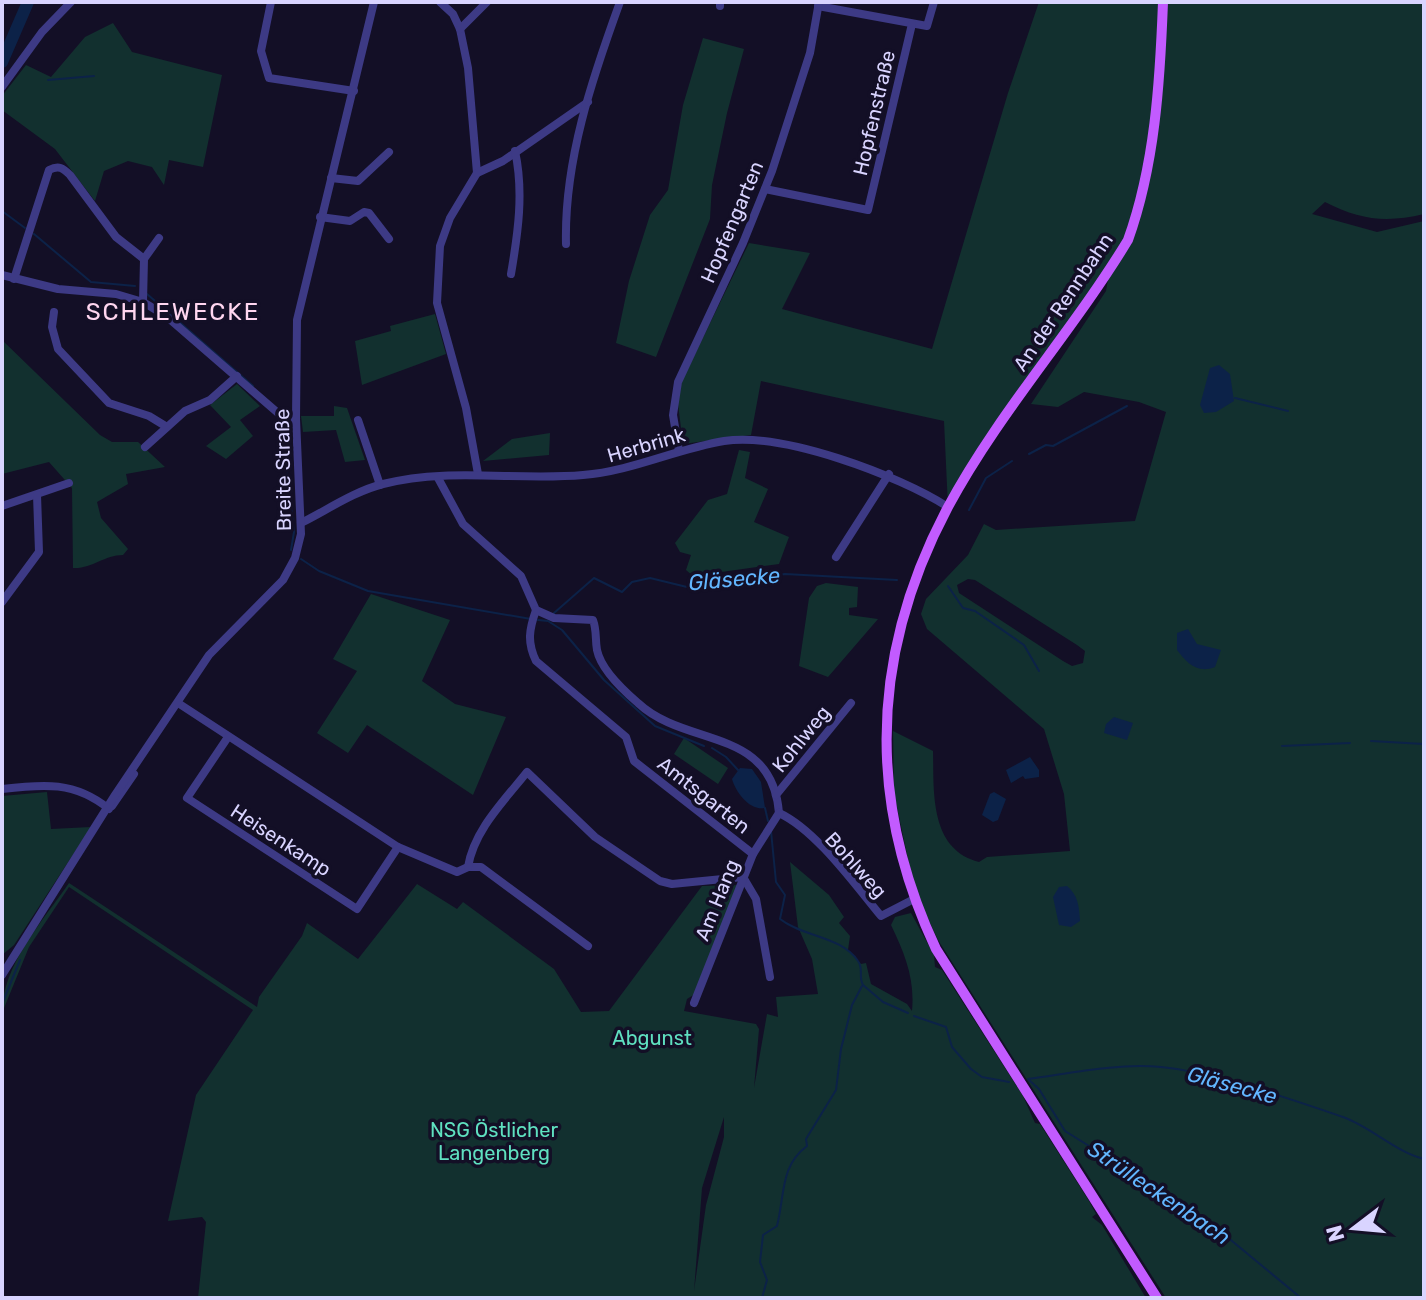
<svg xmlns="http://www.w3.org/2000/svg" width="1426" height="1300" font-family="Rubik,sans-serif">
	<rect width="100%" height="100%" fill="#130f26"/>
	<g fill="#12302f" fill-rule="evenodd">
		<path d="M1039 2H1424V214C1386 223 1360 220 1325 202L1312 214 1377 232 1424 221V1298H1166L938 940 917 895 909 864 894 793 893 731 933 751C934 791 929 849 979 862L987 857 1070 851 1064 794 1044 729 927 629 921 614 926 599 968 555 984 524 996 530 1135 521 1166 412 1139 402 1084 392 1058 407 1031 404 1106 291 1109 274 948 507 944 421 761 381 751 435 683 444 678 404 681 383 749 243 810 253 782 309 932 349 1008 93ZM968 579 975 580 1077 645 1085 651 1083 663 1072 666 1063 661 959 593 957 585Z"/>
		<path d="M113 23 132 52 222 75 203 167 169 160 164 185 152 167 128 161 104 171 95 201 55 149 2 110V96L26 65 51 77 85 37Z"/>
		<path d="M703 38 744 49 727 113 712 185 710 219 656 357 616 343 629 281 650 215 668 190 683 105Z"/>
		<path d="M435 314 446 354 362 385 355 341 391 331 390 326Z"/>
		<path d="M2 340 100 435 112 442H138L165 467 126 474 128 484 97 502 101 518 128 549 123 555C104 555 92 569 73 568L72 488 49 462 2 474Z"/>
		<path d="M237 384 260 406 240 420 253 436 226 459 206 446 231 427 210 405Z"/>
		<path d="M334 406 347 408 365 460 345 462 336 430 303 432 301 416H334Z"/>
		<path d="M550 433 549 455 483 461 512 439Z"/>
		<path d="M739 450 750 452 745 478 768 489 754 522 789 537 779 564 693 576 686 570 691 555 680 552 675 543 708 500 727 494Z"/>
		<path d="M826 583 858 587 857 607 849 608V615L878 619 828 677 799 666 809 598 817 586Z"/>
		<path d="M371 594 450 620 422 681 455 704 506 717 473 795 367 725 348 753 317 733 357 671 333 659Z"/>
		<path d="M684 738 728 768 718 784 674 754Z"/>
		<path d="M47 792 51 829 91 827 14 945 2 955V796Z"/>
		<path d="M790 862 829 895 844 917 839 923 850 936 848 950 861 964 866 963 871 984 907 1004 912 1011C915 979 905 954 891 925L895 917 911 913 934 955 935 967 942 970 1023 1096 1035 1123 1040 1124 1089 1201 1096 1214 1092 1217 1102 1225 1146 1298H198L206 1222 202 1217 168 1221 196 1095 253 1010 69 887 29 947 2 1013C2 965 43 921 69 883L257 1007 259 997 302 936 307 923 358 959 417 884 457 909 463 902 554 969 581 1012 609 1011 702 886 739 885 695 994 687 999 684 1011 756 1024 759 1029 754 1088 767 1014 778 1017 776 997 818 994 812 959 798 927ZM724 1117V1137L706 1205 694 1291 702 1188Z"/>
	</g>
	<g fill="#0c2248">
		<path d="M1219 365 1230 374 1234 401 1216 412 1204 413 1200 405 1210 368Z"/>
		<path d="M1188 629 1197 644 1221 650 1215 667C1197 674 1187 663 1177 650V633Z"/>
		<path d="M1114 717 1133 723 1127 740 1104 733 1106 724Z"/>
		<path d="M1030 757 1039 770V777L1025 779 1023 776 1011 783 1006 770Z"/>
		<path d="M740 768 752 769 761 782 765 808C750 811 736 793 732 779Z"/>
		<path d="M994 792 1006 799 998 820 993 822 982 815 990 794Z"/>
		<path d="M1067 886C1078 895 1079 906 1080 921L1071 927 1059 925 1053 897 1059 887Z"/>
	</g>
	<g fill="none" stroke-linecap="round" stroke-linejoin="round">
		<g stroke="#0c2248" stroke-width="2">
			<path d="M48 80 94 76"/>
			<path d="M2 211 25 228"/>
			<path d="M34 234 91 282 135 286"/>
			<path d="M147 294 253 386"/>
			<path d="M1235 398 1288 411"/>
			<path d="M281 422 294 532 291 550"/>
			<path d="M1029 454 1046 445 1053 446 1127 406"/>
			<path d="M969 510 986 478 1012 461"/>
			<path d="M301 559 319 571 368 591 531 619"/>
			<path d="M948 586 963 608 975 611 1024 645 1039 671"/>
			<path d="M554 613 594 578 622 592 632 582 650 578 691 588 785 574 897 580"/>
			<path d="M538 620 548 621 562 630 604 680 655 726 704 746"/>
			<path d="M1371 741 1424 744"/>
			<path d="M1282 746 1350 743"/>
			<path d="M712 748 726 757 738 770"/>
			<path d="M765 808 768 821"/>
			<path d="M771 831 776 882 785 895 780 919C803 937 841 936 858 961 864 969 858 976 863 985L883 1002 908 1013"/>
			<path d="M2 1004 20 960"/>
			<path d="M914 1016 946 1027 952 1047 971 1069 982 1077 1009 1082"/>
			<path d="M1028 1079C1072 1073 1117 1063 1161 1067 1213 1072 1293 1100 1343 1117 1371 1127 1394 1151 1424 1159"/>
			<path d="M1029 1080 1039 1089 1065 1131 1203 1217 1301 1298"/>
			<path d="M762 1298 767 1280 760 1262 763 1235 777 1226C785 1194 780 1166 807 1146L806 1139 836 1090 841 1049 852 1005 862 986"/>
		</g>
		<path stroke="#0c2248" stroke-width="12" d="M2 62 28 2"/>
		<g stroke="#3d3a85" stroke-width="8">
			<path d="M271 2 261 51 269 78 354 91"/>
			<path d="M440 2 453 14 460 29 468 68 477 173 450 218 440 246 437 303 466 408 478 474"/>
			<path d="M720 6V2"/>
			<path d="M818 6 927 26 934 2"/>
			<path d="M460 29 487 2"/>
			<path d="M2 87 42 32 71 2"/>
			<path d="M477 173 503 161 588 102"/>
			<path d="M331 178 358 181 389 152"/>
			<path d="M765 189 868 210 912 24"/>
			<path d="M320 217 350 221 364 212 369 213 389 239"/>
			<path d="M566 244C564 161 592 79 620 2"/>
			<path d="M511 274C518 233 524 192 515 151"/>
			<path d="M2 275 58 289 116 294 143 302 166 316 278 413 296 419"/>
			<path d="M14 279 49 170C59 165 63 168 70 175L116 237 144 259"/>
			<path d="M143 302 144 259 159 238"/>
			<path d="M54 312 52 327 58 349 109 403 149 416 167 427"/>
			<path d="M358 420 380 485"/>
			<path d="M145 447 185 411 210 400 237 376"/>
			<path d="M679 451 673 415 678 382 743 243 772 171 810 53 819 2"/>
			<path d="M438 478 463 524 521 576 536 610 554 618 593 620C597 631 595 639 597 650 601 670 624 691 638 703 686 748 772 726 779 813"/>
			<path d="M2 506 69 483"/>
			<path d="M301 523C327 510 355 491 383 484 449 467 517 481 583 475 632 471 676 449 724 441 783 432 898 475 948 507"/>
			<path d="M836 557 889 474"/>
			<path d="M2 602 39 552 37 495"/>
			<path d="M536 610C529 630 527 642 536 661L626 737 634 761 753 854"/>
			<path d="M178 703 398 847 457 872 468 867H481L588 946"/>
			<path d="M228 737 187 798 357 909 398 847"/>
			<path d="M2 789C43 784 75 781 109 809"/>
			<path d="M776 795 851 703"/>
			<path d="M112 806 134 774"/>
			<path d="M779 813C816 830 855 885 881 916L914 899"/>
			<path d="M468 867C474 830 504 801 527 772L595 837 660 881 672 884 743 877 756 899 770 977"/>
			<path d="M2 975 115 795 209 655 283 580 295 558 301 534 296 419 297 320 374 2"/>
			<path d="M694 1003 753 854 779 813"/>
		</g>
		<path stroke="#c25bff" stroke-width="10" d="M1157 1298 936 949C866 800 871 652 948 507 999 412 1073 331 1128 240 1155 165 1160 82 1163 2"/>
	</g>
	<g text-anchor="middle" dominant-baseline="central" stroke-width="7" stroke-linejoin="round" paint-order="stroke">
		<g font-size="20" fill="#d9d4ff" stroke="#130f26">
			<text transform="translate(874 113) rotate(-77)">Hopfenstraße</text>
			<text transform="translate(732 222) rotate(-67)">Hopfengarten</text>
			<text transform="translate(1063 302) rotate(-56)">An der Rennbahn</text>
			<text transform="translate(646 445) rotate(-16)">Herbrink</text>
			<text transform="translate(283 470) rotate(-91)">Breite Straße</text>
			<text transform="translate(801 739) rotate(-51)">Kohlweg</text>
			<text transform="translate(704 795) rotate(38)">Amtsgarten</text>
			<text transform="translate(281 840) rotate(33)">Heisenkamp</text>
			<text transform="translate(856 865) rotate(48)">Bohlweg</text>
			<text transform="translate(717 900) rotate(-68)">Am Hang</text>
		</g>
		<g font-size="20" fill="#5fe0c0" stroke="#130f26">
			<text x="652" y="1038">Abgunst</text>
			<text x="494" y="1130">NSG Östlicher<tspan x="494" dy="23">Langenberg</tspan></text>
		</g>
		<g font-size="22" font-style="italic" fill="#62b6ff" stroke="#130f26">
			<text transform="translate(734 579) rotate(-5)">Gläsecke</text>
			<text transform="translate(1232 1085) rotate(15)">Gläsecke</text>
			<text transform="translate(1159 1193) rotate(34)">Strülleckenbach</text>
		</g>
		<g font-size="24" letter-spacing="2" fill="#ffd6f0" stroke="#130f26">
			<text x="173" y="312">SCHLEWECKE</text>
		</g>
	</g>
	<rect width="1426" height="1300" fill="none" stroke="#d9d4ff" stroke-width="8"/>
	<g transform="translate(1354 1228) rotate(254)" stroke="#130f26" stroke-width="6" paint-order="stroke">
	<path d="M0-6L14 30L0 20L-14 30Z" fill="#d9d4ff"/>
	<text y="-12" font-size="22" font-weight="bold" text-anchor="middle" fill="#d9d4ff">N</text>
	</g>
</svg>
